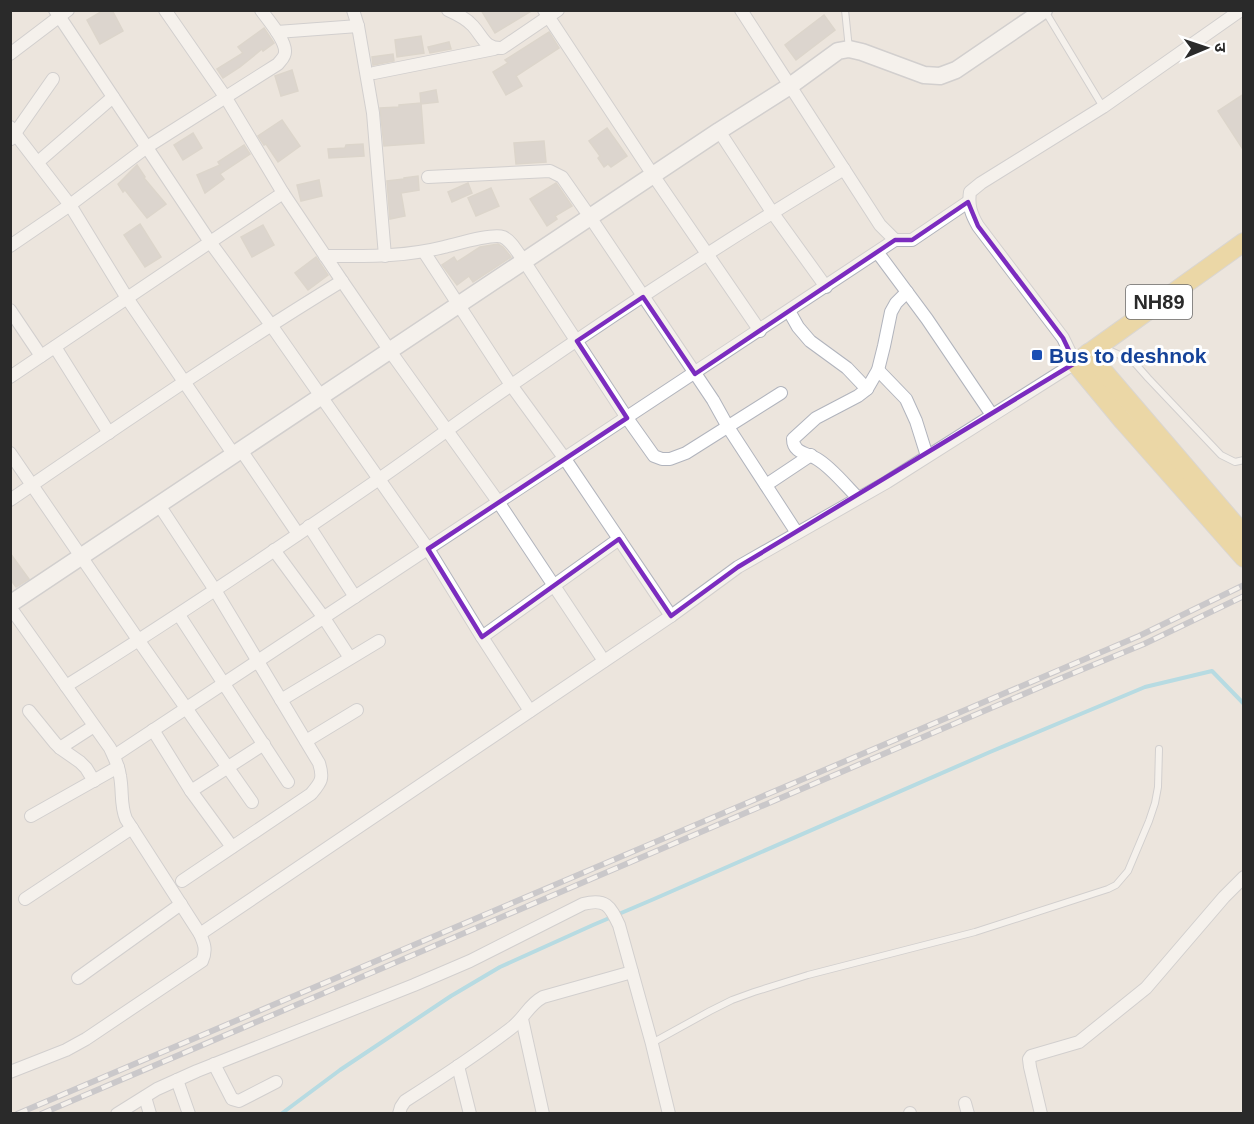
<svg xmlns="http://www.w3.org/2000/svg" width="1254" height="1124" font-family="Arial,'Noto Sans Devanagari',sans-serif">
	<rect width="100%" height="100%" fill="#ece5dd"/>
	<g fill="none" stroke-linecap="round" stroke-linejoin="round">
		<path stroke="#76cee8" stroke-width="4" d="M281 1114 340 1070 451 996 500 967 593 925 654 899 990 752 1145 687 1212 671 1244 704"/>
	</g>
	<g fill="#c7c2bd" stroke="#c7c1b7" stroke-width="1.5">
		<path d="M104 10H112L123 31 100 44 87 20Z"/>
		<path d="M481 10H533L495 33Z"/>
		<path d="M824 15 835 30 796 60 785 45Z"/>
		<path d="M264 28 274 43 263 51 262 49 240 67 223 78 217 69 243 53 238 47Z"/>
		<path d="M549 32 559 48 516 76 522 86 506 95 493 72 508 63 505 60Z"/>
		<path d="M421 36 424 53 397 57 395 40Z"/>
		<path d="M449 42 451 49 430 53 428 47Z"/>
		<path d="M393 54 394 61 373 65 372 57Z"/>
		<path d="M292 70 298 91 281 96 275 76Z"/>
		<path d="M436 90 438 102 421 104 420 93Z"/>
		<path d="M1244 94V151L1218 111Z"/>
		<path d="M421 103 424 143 384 146 380 108 399 107V105Z"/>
		<path d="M282 120 300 146 278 162 266 144 264 145 258 136Z"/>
		<path d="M607 128 627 156 611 167 608 164 604 167 598 158 600 156 589 141Z"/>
		<path d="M193 133 202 148 183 160 174 145Z"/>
		<path d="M544 141 546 162 516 164 514 143Z"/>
		<path d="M363 144 364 156 329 158 328 149 345 148 346 145Z"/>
		<path d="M244 145 250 154 220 174 224 179 205 193 197 175 220 165 218 162Z"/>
		<path d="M137 165 145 177 144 178 166 204 147 218 125 190 123 192 118 184Z"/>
		<path d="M418 176 419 190 401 193 405 216 390 219 387 181 404 179V178Z"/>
		<path d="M319 180 322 196 301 201 297 185Z"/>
		<path d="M468 183 472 193 452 202 448 192Z"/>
		<path d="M556 183 572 206 555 216 557 219 547 226 530 199Z"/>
		<path d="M491 188 499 206 476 216 468 198Z"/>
		<path d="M140 224 161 257 145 267 124 235Z"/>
		<path d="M263 225 274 245 252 257 241 237Z"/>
		<path d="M498 244 503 247 511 257 473 282 469 276 457 285 442 265 454 257 457 262 480 247Z"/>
		<path d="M316 257 328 275 308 290 295 273Z"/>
		<path d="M10 553 29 579 16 587 10 579Z"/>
	</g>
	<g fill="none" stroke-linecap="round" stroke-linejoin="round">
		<defs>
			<g id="lane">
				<path d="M845 10 849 49"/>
				<path d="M1045 11 1103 107"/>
				<path d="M1102 347 1133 361 1148 378 1221 455 1235 462 1244 460"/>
				<path d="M652 1043 710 1011 732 1000 754 992 808 975 975 932 1108 889 1116 885 1128 871 1149 821 1155 803 1158 787 1159 749"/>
			</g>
			<g id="street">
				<path d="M55 10 210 242 271 325 428 549 482 637 530 711"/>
				<path d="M165 10 226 98 283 193 342 281 390 351 499 503 604 661"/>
				<path d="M353 10 358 26 373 113 385 256"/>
				<path d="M448 10C457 14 466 18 473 26 483 37 485 49 502 48L558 10"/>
				<path d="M544 10 653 175 760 331"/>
				<path d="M741 10 880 225 895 240H912L968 202"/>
				<path d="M277 32 358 26"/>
				<path d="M10 54 68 10"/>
				<path d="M374 73 494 49"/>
				<path d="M10 127 70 205 127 298 234 455"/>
				<path d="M719 131 772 212 826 287"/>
				<path d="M11 139 53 79"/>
				<path d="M38 162 113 97"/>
				<path d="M428 177 550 171 562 177 590 217 713 400 728 427 797 533"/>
				<path d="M10 246 70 205 147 147 278 64C281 60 285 57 285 52 286 40 268 20 261 10"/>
				<path d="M424 252 511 385 565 459 671 616"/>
				<path d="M878 253 927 319 992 415"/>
				<path d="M325 256C367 256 404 257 444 247 457 244 493 233 503 237 512 241 518 254 524 261L627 418 654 456 662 459H670L686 453 781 393"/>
				<path d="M10 310 41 356"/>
				<path d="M789 311 798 327 810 341 847 368 867 389"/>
				<path d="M55 347 109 433"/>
				<path d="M878 370 906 399 916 421 927 456"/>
				<path d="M10 377 283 193"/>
				<path d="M241 450 298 534"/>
				<path d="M10 453 139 641 252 802"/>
				<path d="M766 485 811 455"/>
				<path d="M858 498C845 485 832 468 817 459 807 453 793 453 793 439L816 418 858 396 867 389 878 370 884 346 891 312 896 303 907 292"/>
				<path d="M10 500C120 425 229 350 342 281"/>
				<path d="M159 505 215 590 319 763C324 779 321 782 311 794L182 881"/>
				<path d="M309 526 355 597"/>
				<path d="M274 550 324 618 350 658"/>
				<path d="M10 607 110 748C114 757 119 766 120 776 123 791 120 805 126 819L200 934C204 943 207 950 202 961L86 1039 66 1050 10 1072"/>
				<path d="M179 615 288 782"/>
				<path d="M482 637 619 539"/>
				<path d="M66 686C172 620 276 550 379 479 424 448 468 414 513 384 621 309 731 237 844 169"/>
				<path d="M281 700 379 641"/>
				<path d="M29 711 55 743 60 748 80 762 86 768 94 781"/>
				<path d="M153 730 191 791 232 847"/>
				<path d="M306 741 357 710"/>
				<path d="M60 748 94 726"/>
				<path d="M114 756 895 240"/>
				<path d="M191 791 264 744"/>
				<path d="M31 816 118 767"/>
				<path d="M25 899 132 828"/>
				<path d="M200 934 671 616 738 567 887 482 1075 363 1063 338 978 226C971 214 968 205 970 192L981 183 1103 107 1241 10"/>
				<path d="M78 978 181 904"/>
				<path d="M522 1019 543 1114"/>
				<path d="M214 1064 232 1099 239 1101 276 1082"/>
				<path d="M458 1066 470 1114"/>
				<path d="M177 1080 189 1114"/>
				<path d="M145 1097 150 1114"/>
				<path d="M965 1103 968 1114"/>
				<path d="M910 1113V1114"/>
				<path d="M117 1114 157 1089 197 1071 414 985 470 961 583 904C606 898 610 906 619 925L652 1044 669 1114"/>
				<path d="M399 1114 401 1107 405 1101C441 1078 476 1055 510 1029 525 1018 528 1005 543 997L632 972"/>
				<path d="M1041 1114 1030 1067 1029 1059 1031 1056 1079 1042 1146 988 1224 897 1244 877"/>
			</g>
			<path id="secondary" d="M10 604 719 131 790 86 838 51 849 49 862 52 924 75 940 76 956 70 1044 10"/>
			<g id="primary">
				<path d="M1244 242 1075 363 1123 421 1244 558"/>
				<path d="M1088 353 1244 535"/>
			</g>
		</defs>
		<use href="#lane" stroke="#b1b4bd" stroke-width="8"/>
		<use href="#street" stroke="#b1b4bd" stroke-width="14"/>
		<use href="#secondary" stroke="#b1b4bd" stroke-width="19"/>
		<use href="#primary" stroke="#c3c3c3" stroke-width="20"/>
		<use href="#lane" stroke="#fff" stroke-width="6"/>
		<use href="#street" stroke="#fff" stroke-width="12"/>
		<use href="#secondary" stroke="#fff" stroke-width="16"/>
		<use href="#primary" stroke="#e9c565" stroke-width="18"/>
		<defs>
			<g id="rail">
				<path d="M17 1114 1139 636 1244 585"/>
				<path d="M41 1114 1059 679 1144 644 1244 596"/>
			</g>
		</defs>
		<use href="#rail" stroke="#a0a4b4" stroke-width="6"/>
		<use href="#rail" stroke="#fff" stroke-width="4" stroke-dasharray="11" stroke-linecap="butt"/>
	</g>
	<path d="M0 0H1254V1124H0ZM968 202 978 226 1063 338 1075 363 738 567 671 616 619 539 482 637 428 549 627 418 577 341 643 297 695 374 895 240H912Z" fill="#ece5dd" fill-opacity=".55" fill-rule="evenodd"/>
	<path fill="none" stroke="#7b2cbf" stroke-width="4.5" stroke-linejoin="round" d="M968 202 978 226 1063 338 1075 363 738 567 671 616 619 539 482 637 428 549 627 418 577 341 643 297 695 374 895 240H912Z"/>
	<rect fill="#1a4fb4" stroke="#fff" stroke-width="2" x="1031" y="349" width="12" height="12" rx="3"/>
	<g text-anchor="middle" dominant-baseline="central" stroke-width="6" stroke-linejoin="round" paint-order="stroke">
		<rect fill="#fff" stroke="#6a6a6a" stroke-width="1.5" x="1126" y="285" width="66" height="34" rx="4.5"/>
		<g font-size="20" font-weight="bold" fill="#2a2a2a">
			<text x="1159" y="302">NH89</text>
		</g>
		<g font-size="21" font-weight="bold" fill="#164399" stroke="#fff" text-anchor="start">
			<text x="1049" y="355">Bus to deshnok</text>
		</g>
	</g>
	<rect width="1254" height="1124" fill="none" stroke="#2a2a2a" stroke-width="24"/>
	<g transform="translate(1206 48) rotate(88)" stroke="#ffffff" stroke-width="4.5" paint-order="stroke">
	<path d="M0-4.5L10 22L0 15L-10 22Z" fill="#2a2a2a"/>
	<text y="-9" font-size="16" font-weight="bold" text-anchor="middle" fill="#2a2a2a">उ</text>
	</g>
</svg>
